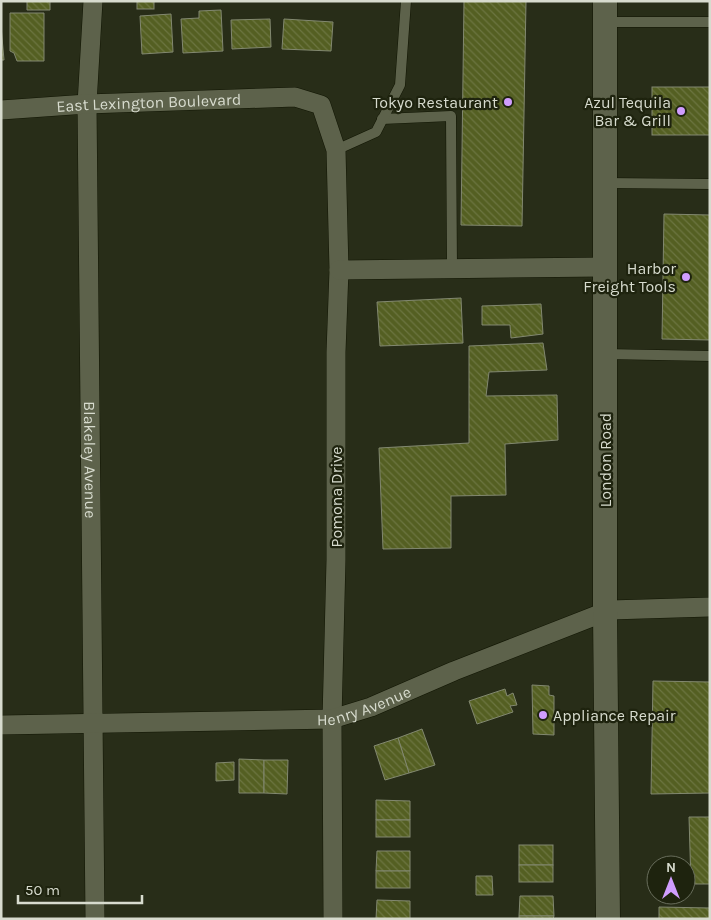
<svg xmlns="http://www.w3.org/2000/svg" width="711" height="920" font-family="Karla,sans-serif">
	<defs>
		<pattern id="building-back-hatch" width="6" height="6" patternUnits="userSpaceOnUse" patternTransform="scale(1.25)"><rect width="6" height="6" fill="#545f22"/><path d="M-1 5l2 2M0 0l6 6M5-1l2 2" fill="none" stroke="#6c7541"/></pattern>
	</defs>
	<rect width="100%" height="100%" fill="#282d18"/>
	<g fill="url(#building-back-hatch)" stroke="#828870">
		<path d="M13 1H50V10H27V1Z"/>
		<rect x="137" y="1" width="17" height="8"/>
		<path d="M464 1H526L522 226 461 225Z"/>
		<path d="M221 10 223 51 183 53 181 19 199 18V11Z"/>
		<path d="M10 13H44V61H17L14 53 10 51Z"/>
		<path d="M171 14 173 52 142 54 140 16Z"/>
		<path d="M270 19 271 47 232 49 231 20Z"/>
		<path d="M284 19 333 22 331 51 282 49Z"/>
		<path d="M1 26 4 60H1Z"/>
		<rect x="652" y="87" width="58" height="48"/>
		<path d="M664 214 710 215V340L662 339Z"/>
		<path d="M461 298 463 343 380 346 377 302Z"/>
		<path d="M541 304 543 334 511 338 510 325H482V306Z"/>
		<path d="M543 343 547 370 489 372 486 396 557 395 558 440 505 444 506 495 451 496V548L383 549 379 448 469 443V346Z"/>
		<path d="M653 681 710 682V793L651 794Z"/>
		<path d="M532 685 549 686V695L554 696V735L533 734Z"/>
		<path d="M505 689 507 696 513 693 517 705 510 706 513 712 477 724 469 701Z"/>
		<path d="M422 729 435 765 409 773 398 738Z"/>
		<path d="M398 738 409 773 385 780 374 746Z"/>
		<path d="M239 759 264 760V793H239Z"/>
		<path d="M264 760H288L287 794 264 793Z"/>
		<path d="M234 762V780L216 781V763Z"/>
		<path d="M376 800 410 801V820H376Z"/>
		<path d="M689 817H710V884H691Z"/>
		<rect x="376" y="820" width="34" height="17"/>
		<rect x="519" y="845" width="34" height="20"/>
		<path d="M377 851H410V871H376Z"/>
		<rect x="519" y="865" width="34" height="17"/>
		<rect x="376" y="871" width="34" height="17"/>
		<path d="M476 876H492L493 895H476Z"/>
		<path d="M520 896H553L554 916H519Z"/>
		<path d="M377 900 410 901V919H376Z"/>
		<path d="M659 907 710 908V919H659Z"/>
		<path d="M519 916H554L553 919H519Z"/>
	</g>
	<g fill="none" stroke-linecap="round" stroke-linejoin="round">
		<defs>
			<g id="service">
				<path d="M605 22H710"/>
				<path d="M382 119 451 116 452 269"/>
				<path d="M336 150 376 132 400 85 406 1"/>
				<path d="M605 183 710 184"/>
				<path d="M605 354 710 356"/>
			</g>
			<g id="minor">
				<path id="s1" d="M93 1 87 104 95 919"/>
				<path id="s2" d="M1 110 87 104 295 97 321 105 336 150 339 270 336 352V560L332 719 333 919"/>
				<path d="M339 270 605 267"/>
				<path id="s3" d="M1 725 332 719 371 707 454 671 610 610 710 607"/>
			</g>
			<path id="tertiary" d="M605 1V612L608 919"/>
		</defs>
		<use href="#service" stroke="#111503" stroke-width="11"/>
		<use href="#minor" stroke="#111503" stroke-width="20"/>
		<use href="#tertiary" stroke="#111503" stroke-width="25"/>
		<use href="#service" stroke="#5d624b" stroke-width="10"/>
		<use href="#minor" stroke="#5d624b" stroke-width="19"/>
		<use href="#tertiary" stroke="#5d624b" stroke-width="24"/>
	</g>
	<g fill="#d09dfe" stroke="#1e230e" stroke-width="2">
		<circle cx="508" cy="102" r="5"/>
		<circle cx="681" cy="111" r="5"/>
		<circle cx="686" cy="277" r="5"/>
		<circle cx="543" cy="715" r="5"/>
	</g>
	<g text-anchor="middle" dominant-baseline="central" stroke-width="4.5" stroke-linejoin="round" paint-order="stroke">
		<g font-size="16" fill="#d7dbce" stroke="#1e230e" text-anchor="end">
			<text x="498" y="102">Tokyo Restaurant</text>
			<text x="671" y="102">Azul Tequila<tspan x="671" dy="18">Bar &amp; Grill</tspan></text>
			<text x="676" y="268">Harbor<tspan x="676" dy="18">Freight Tools</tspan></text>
			<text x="553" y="715" text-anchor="start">Appliance Repair</text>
		</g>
		<g font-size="16" fill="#d7dbce" stroke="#1e230e">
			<text stroke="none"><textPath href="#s2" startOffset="148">East Lexington Boulevard</textPath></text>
			<text stroke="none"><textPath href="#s1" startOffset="459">Blakeley Avenue</textPath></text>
			<text transform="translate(605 460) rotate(-90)">London Road</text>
			<text transform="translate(336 497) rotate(-90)">Pomona Drive</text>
			<text stroke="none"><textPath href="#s3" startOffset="365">Henry Avenue</textPath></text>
		</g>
	</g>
	<rect width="711" height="920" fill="none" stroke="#d7dbce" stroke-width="5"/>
	<g transform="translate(671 880)"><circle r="24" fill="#1e230e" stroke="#686d5b"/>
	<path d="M0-4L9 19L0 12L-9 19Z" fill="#d09dfe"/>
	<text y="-8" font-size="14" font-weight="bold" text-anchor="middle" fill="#d7dbce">N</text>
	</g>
	<path d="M18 895v8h124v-8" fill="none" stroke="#d7dbce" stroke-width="2.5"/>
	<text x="25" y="895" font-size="15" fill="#d7dbce" stroke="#1e230e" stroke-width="4" paint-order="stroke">50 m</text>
</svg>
